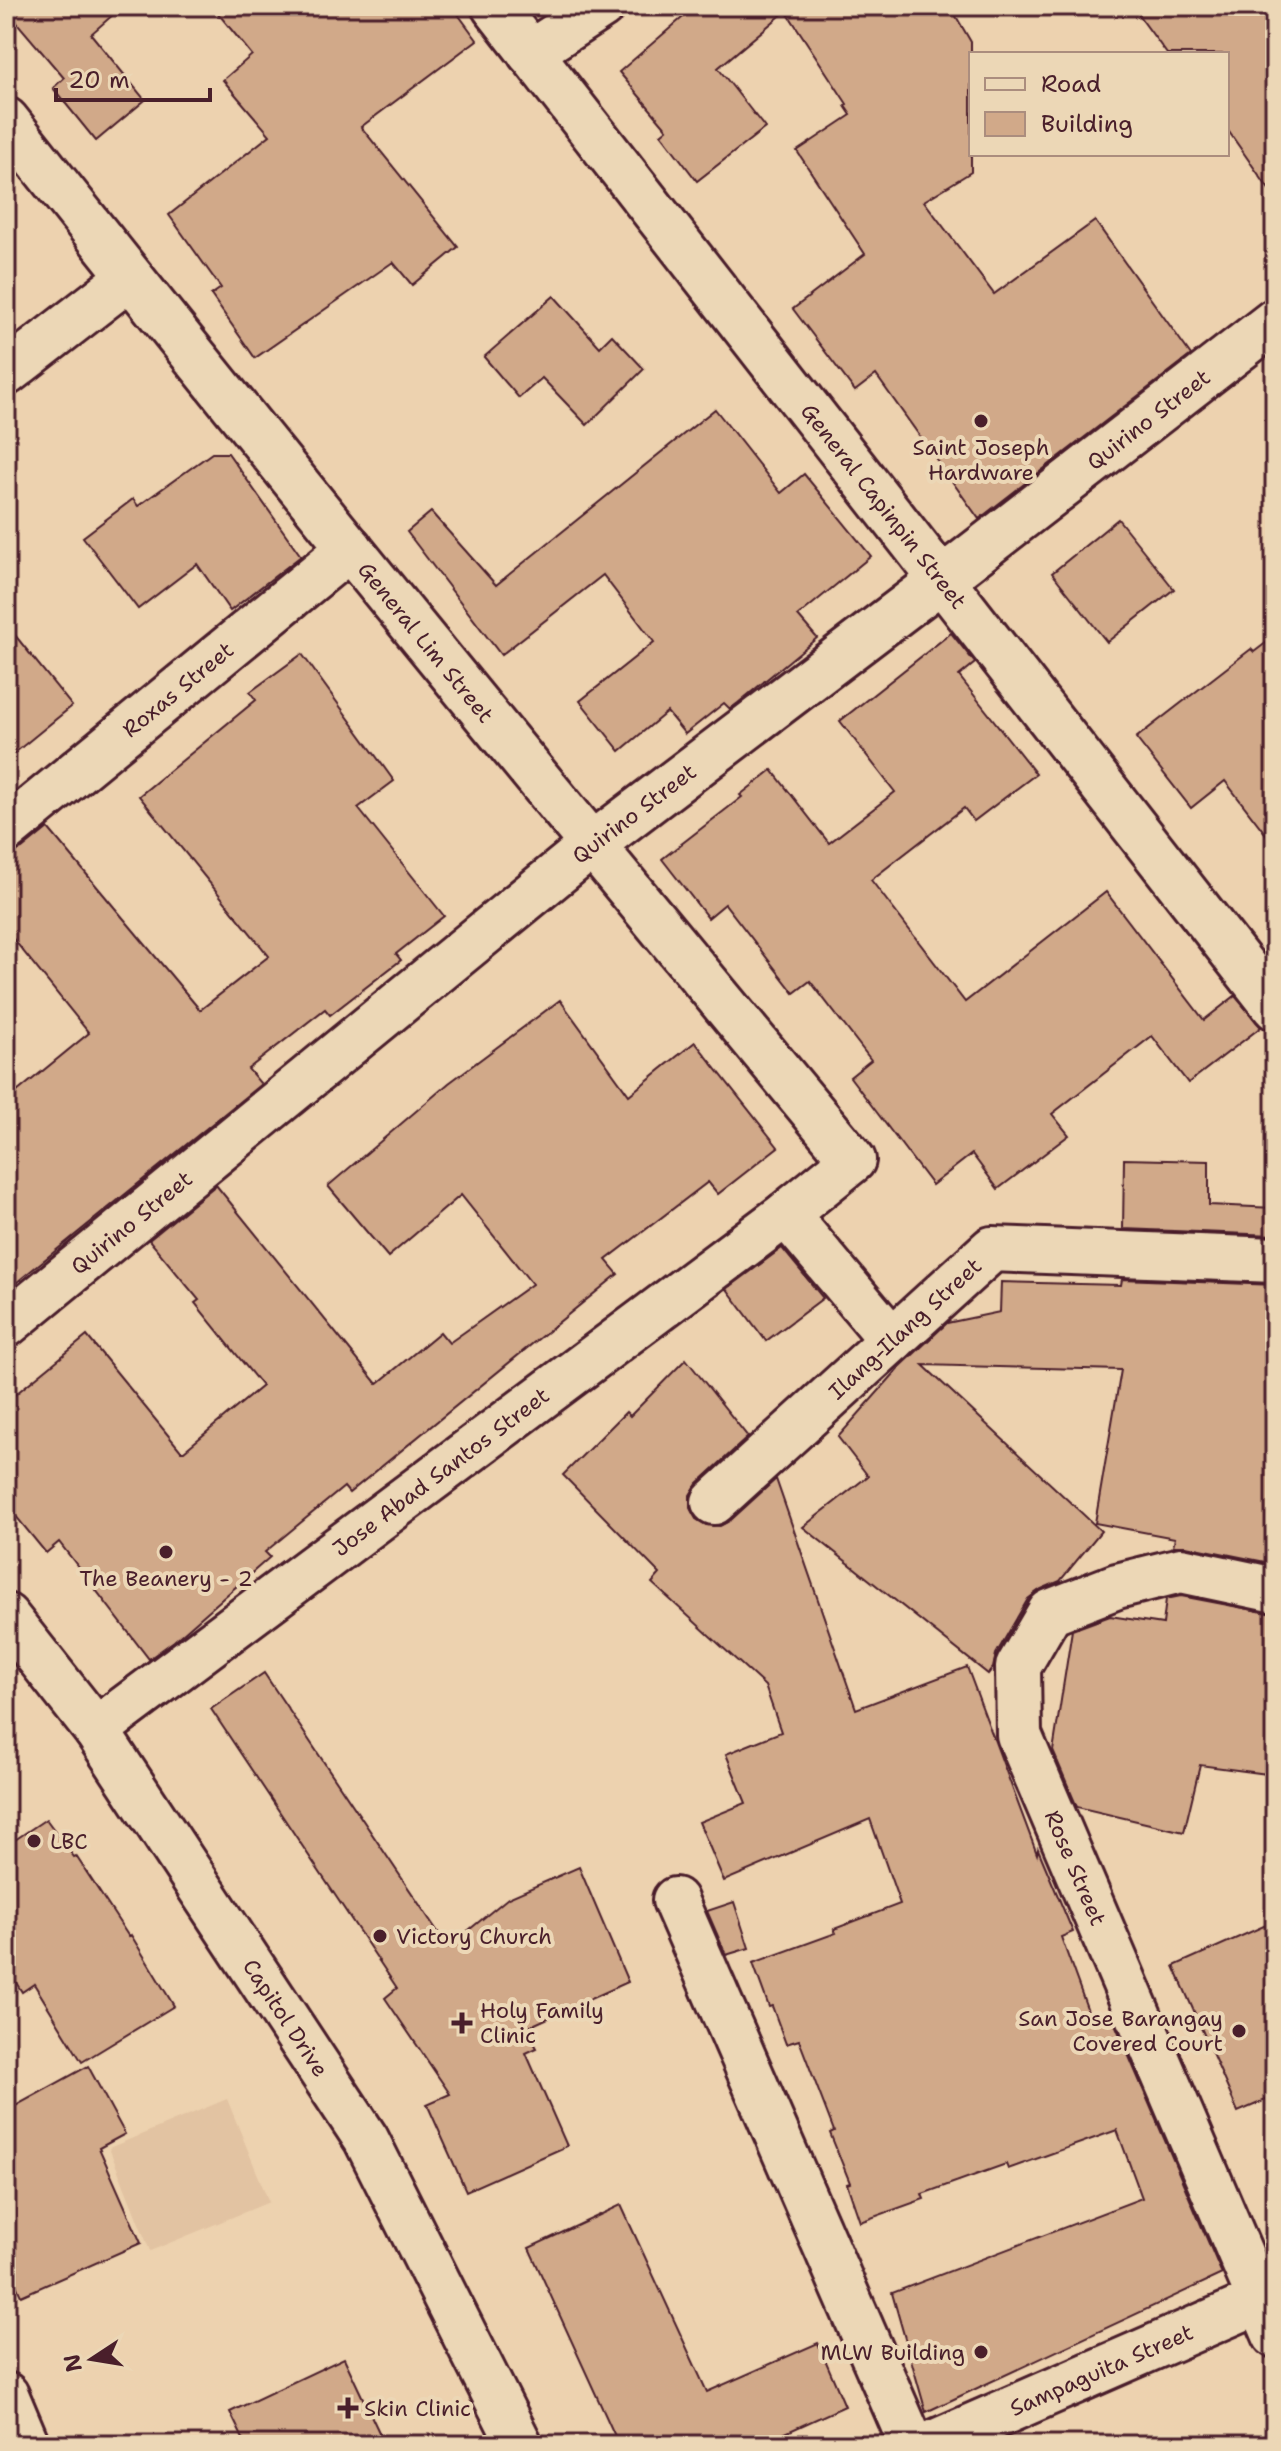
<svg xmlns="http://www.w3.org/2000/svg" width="1281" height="2451" font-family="'Shantell Sans',sans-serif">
	<rect width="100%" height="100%" fill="#edd2af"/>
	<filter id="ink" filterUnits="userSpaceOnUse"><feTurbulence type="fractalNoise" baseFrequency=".0125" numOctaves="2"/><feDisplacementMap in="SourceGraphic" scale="16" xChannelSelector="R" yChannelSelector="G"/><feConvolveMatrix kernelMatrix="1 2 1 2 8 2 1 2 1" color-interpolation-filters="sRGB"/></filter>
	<g filter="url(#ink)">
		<path fill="#e2c3a2" d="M227 2099 269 2202 150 2251 109 2148Z"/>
		<g fill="#d1a989" stroke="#4a1f2b" stroke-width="2">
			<path d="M6 6H123L91 34 145 100 96 141 53 88 64 78 6 10Z"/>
			<path d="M212 6H452L477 40 361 127 458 247 412 285 393 262 255 358 211 295 221 288 169 215 270 135 223 80 252 55Z"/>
			<path d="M696 6H950L971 42V172L924 201 994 294 1095 221 1191 355 979 519 876 375 855 391 793 309 865 254 797 151 851 115 845 106 847 104 786 11 718 68 765 128 697 181 661 134 667 129 619 72Z"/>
			<path d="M1132 6H1275V198L1227 129V54H1167Z"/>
			<path d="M554 296 600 347 612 335 644 369 587 425 542 378 519 398 484 357Z"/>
			<path d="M715 409 781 493 804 474 871 556 798 616 817 638 738 703 730 709 724 703 685 734 667 712 620 751 580 701 654 642 603 575 501 655 407 532 431 512 496 585Z"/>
			<path d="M212 453H228L301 556 230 611 197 564 138 609 83 537 133 499 138 506Z"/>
			<path d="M1118 519 1174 589 1107 642 1052 573Z"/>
			<path d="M6 624 72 706 6 760Z"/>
			<path d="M951 633 975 663 959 676 1036 774 974 821 964 808 871 880 965 1002 1106 892 1204 1020 1235 996 1261 1027 1188 1083 1152 1036 1052 1114 1069 1135 998 1189 972 1154 932 1185 850 1077 871 1060 810 981 794 993 725 904 708 918 662 859 742 797 740 795 772 770 829 843 895 792 840 721Z"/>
			<path d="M1275 636V846L1225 781 1191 808 1136 738 1251 649 1254 652Z"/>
			<path d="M302 654 394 781 358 808 444 916 396 954 401 960 330 1015 325 1009 248 1069 261 1084 6 1291V1101L89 1033 6 930V854L22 849 48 828 200 1010 269 956 139 796 256 700 250 692Z"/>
			<path d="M560 1000 629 1095 695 1042 778 1147 718 1194 708 1182 606 1260 618 1274 349 1493 344 1487 265 1552 270 1557 174 1641 149 1659 59 1542 46 1553 6 1504V1402L87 1336 181 1451H184L262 1386 195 1303 199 1300 149 1240 216 1185 377 1384 440 1332 449 1343 532 1284 461 1195 388 1257 328 1186 449 1083Z"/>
			<path d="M1124 1159 1209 1161V1205L1275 1208V1235L1123 1229Z"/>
			<path d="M782 1248 823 1298 766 1341 727 1289Z"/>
			<path d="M1122 1279 1275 1285V1564L1186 1546H1173L1175 1538 1095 1523 1121 1370 923 1365 1101 1531 1060 1581 1041 1589 1028 1599 996 1654 993 1668 988 1674 803 1527 868 1476 838 1437 901 1366 947 1323 1000 1312 1001 1282 1121 1285Z"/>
			<path d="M686 1359 748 1437 697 1484 690 1495V1508L696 1519 706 1525 720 1526 731 1520 776 1479 856 1709 967 1667 1037 1854 1038 1849 1073 1932 1061 1937 1091 2019 1110 2012 1222 2274 926 2412 892 2293 1142 2198 1117 2130 1008 2169 1006 2164 922 2194 924 2199 860 2222 847 2184 850 2183 830 2133 834 2131 799 2040 786 2044 772 2006 769 2007 753 1963 836 1933 834 1929 900 1904 870 1819 724 1881 699 1822 746 1803 726 1754 781 1732 765 1686 652 1583 660 1574 563 1475 626 1412 630 1416Z"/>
			<path d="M1181 1596 1275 1614V1775L1200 1765 1184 1832 1077 1807 1053 1751 1072 1630 1110 1616 1163 1624 1166 1599Z"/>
			<path d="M264 1673 448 1947 508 1898 579 1867 628 1982 526 2028 537 2048 526 2053 567 2146 466 2191 427 2104 450 2094 385 1998 397 1988 211 1709Z"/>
			<path d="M46 1819 74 1857 76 1856 129 1937 131 1935 174 2006 82 2062 34 1984 22 1992 6 1967V1846Z"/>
			<path d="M734 1902 749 1948 726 1955 707 1911Z"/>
			<path d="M1275 1921V2096L1238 2112 1174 1966Z"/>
			<path d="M88 2066 125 2134 99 2148 141 2243 21 2296 6 2263V2111Z"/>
			<path d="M621 2205 707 2392 818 2343 845 2406 759 2445H619L529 2248Z"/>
			<path d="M344 2358 385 2445H246L230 2412Z"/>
		</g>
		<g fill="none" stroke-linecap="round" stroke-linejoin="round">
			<defs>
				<g id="minor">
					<path d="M530 53 602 6"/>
					<path id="s1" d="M6 120C283 471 568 816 853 1160L786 1214 96 1730"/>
					<path d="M6 373 130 277"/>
					<path id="s2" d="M6 830 350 548"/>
					<path d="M786 1214 892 1340"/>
					<path id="s3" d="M6 1325 592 845 941 580 1275 321"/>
					<path id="s4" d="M714 1502 992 1249 1275 1260"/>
					<path id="s5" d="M1275 1590 1181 1570 1117 1586 1050 1612 1018 1667 1019 1735 1275 2335"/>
					<path d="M675 1900 912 2445"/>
					<path d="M6 2395 27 2445"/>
				</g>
				<g id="tertiary">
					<path id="s6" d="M494 6 1275 1007"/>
					<path id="s7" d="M6 1616 96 1730 366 2139 520 2445"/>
					<path id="s8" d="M929 2445 1275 2294"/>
				</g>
			</defs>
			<use href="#minor" stroke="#4a1f2b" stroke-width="50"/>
			<use href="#tertiary" stroke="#4a1f2b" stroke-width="50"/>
			<use href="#minor" stroke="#ecd7b6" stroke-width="44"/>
			<use href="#tertiary" stroke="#ecd7b6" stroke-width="44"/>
		</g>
	</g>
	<g fill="#4a1f2b" stroke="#ecd7b6" stroke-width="3">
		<circle cx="981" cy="421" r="8"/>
		<circle cx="166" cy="1552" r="8"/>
		<circle cx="34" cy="1841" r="8"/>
		<circle cx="380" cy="1936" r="8"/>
		<path d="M458 2011h8v8h8v8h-8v8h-8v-8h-8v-8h8z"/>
		<circle cx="1239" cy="2031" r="8"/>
		<circle cx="981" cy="2352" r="8"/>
		<path d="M344 2396h8v8h8v8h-8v8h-8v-8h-8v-8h8z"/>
	</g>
	<g text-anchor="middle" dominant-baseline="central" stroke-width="8" stroke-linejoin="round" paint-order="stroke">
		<g font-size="22" fill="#4a1f2b" stroke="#ecd7b6">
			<text stroke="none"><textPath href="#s3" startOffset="1458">Quirino Street</textPath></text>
			<text stroke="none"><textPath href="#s6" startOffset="634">General Capinpin Street</textPath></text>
			<text stroke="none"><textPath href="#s1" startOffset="670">General Lim Street</textPath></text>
			<text stroke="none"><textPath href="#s2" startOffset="222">Roxas Street</textPath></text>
			<text stroke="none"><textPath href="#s3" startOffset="810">Quirino Street</textPath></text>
			<text stroke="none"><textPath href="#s3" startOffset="162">Quirino Street</textPath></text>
			<text stroke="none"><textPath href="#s4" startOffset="258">Ilang-Ilang Street</textPath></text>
			<text transform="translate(441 1472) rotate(-37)">Jose Abad Santos Street</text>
			<text stroke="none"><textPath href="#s5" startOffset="510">Rose Street</textPath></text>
			<text stroke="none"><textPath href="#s7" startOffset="490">Capitol Drive</textPath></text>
			<text stroke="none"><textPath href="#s8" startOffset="188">Sampaguita Street</textPath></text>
		</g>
		<g font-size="22" fill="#4a1f2b" stroke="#ecd7b6" text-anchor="start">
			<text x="981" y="447" text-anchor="middle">Saint Joseph<tspan x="981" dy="25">Hardware</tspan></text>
			<text x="166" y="1578" text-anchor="middle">The Beanery - 2</text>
			<text x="50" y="1841">LBC</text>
			<text x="396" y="1936">Victory Church</text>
			<text x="480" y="2010">Holy Family<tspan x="480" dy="25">Clinic</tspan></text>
			<text x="1223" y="2018" text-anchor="end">San Jose Barangay<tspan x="1223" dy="25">Covered Court</tspan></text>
			<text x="965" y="2352" text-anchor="end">MLW Building</text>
			<text x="364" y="2408">Skin Clinic</text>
		</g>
	</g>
	<rect width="1281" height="2451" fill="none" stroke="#ecd7b6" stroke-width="32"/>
	<rect x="16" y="16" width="1249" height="2419" fill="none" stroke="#4a1f2b" stroke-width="3" filter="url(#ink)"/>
	<rect x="969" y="52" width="260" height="104" fill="#ecd7b6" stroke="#ab8d7e" stroke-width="2"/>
	<rect x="985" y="78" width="40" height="12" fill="#ecd7b6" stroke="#ab8d7e" stroke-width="2"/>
	<text x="1041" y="92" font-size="24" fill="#4a1f2b">Road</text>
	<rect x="985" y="112" width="40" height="24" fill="#d1a989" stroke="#ab8d7e" stroke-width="2"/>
	<text x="1041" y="132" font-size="24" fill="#4a1f2b">Building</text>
	<g transform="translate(92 2359) rotate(258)" stroke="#ecd7b6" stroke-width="6" paint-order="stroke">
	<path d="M0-6L14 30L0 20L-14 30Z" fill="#4a1f2b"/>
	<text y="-12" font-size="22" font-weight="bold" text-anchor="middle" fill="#4a1f2b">N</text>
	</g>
	<path d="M56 88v12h154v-12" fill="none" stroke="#4a1f2b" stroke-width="4"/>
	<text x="68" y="88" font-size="24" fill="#4a1f2b" stroke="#ecd7b6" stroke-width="6" paint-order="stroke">20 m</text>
</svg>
